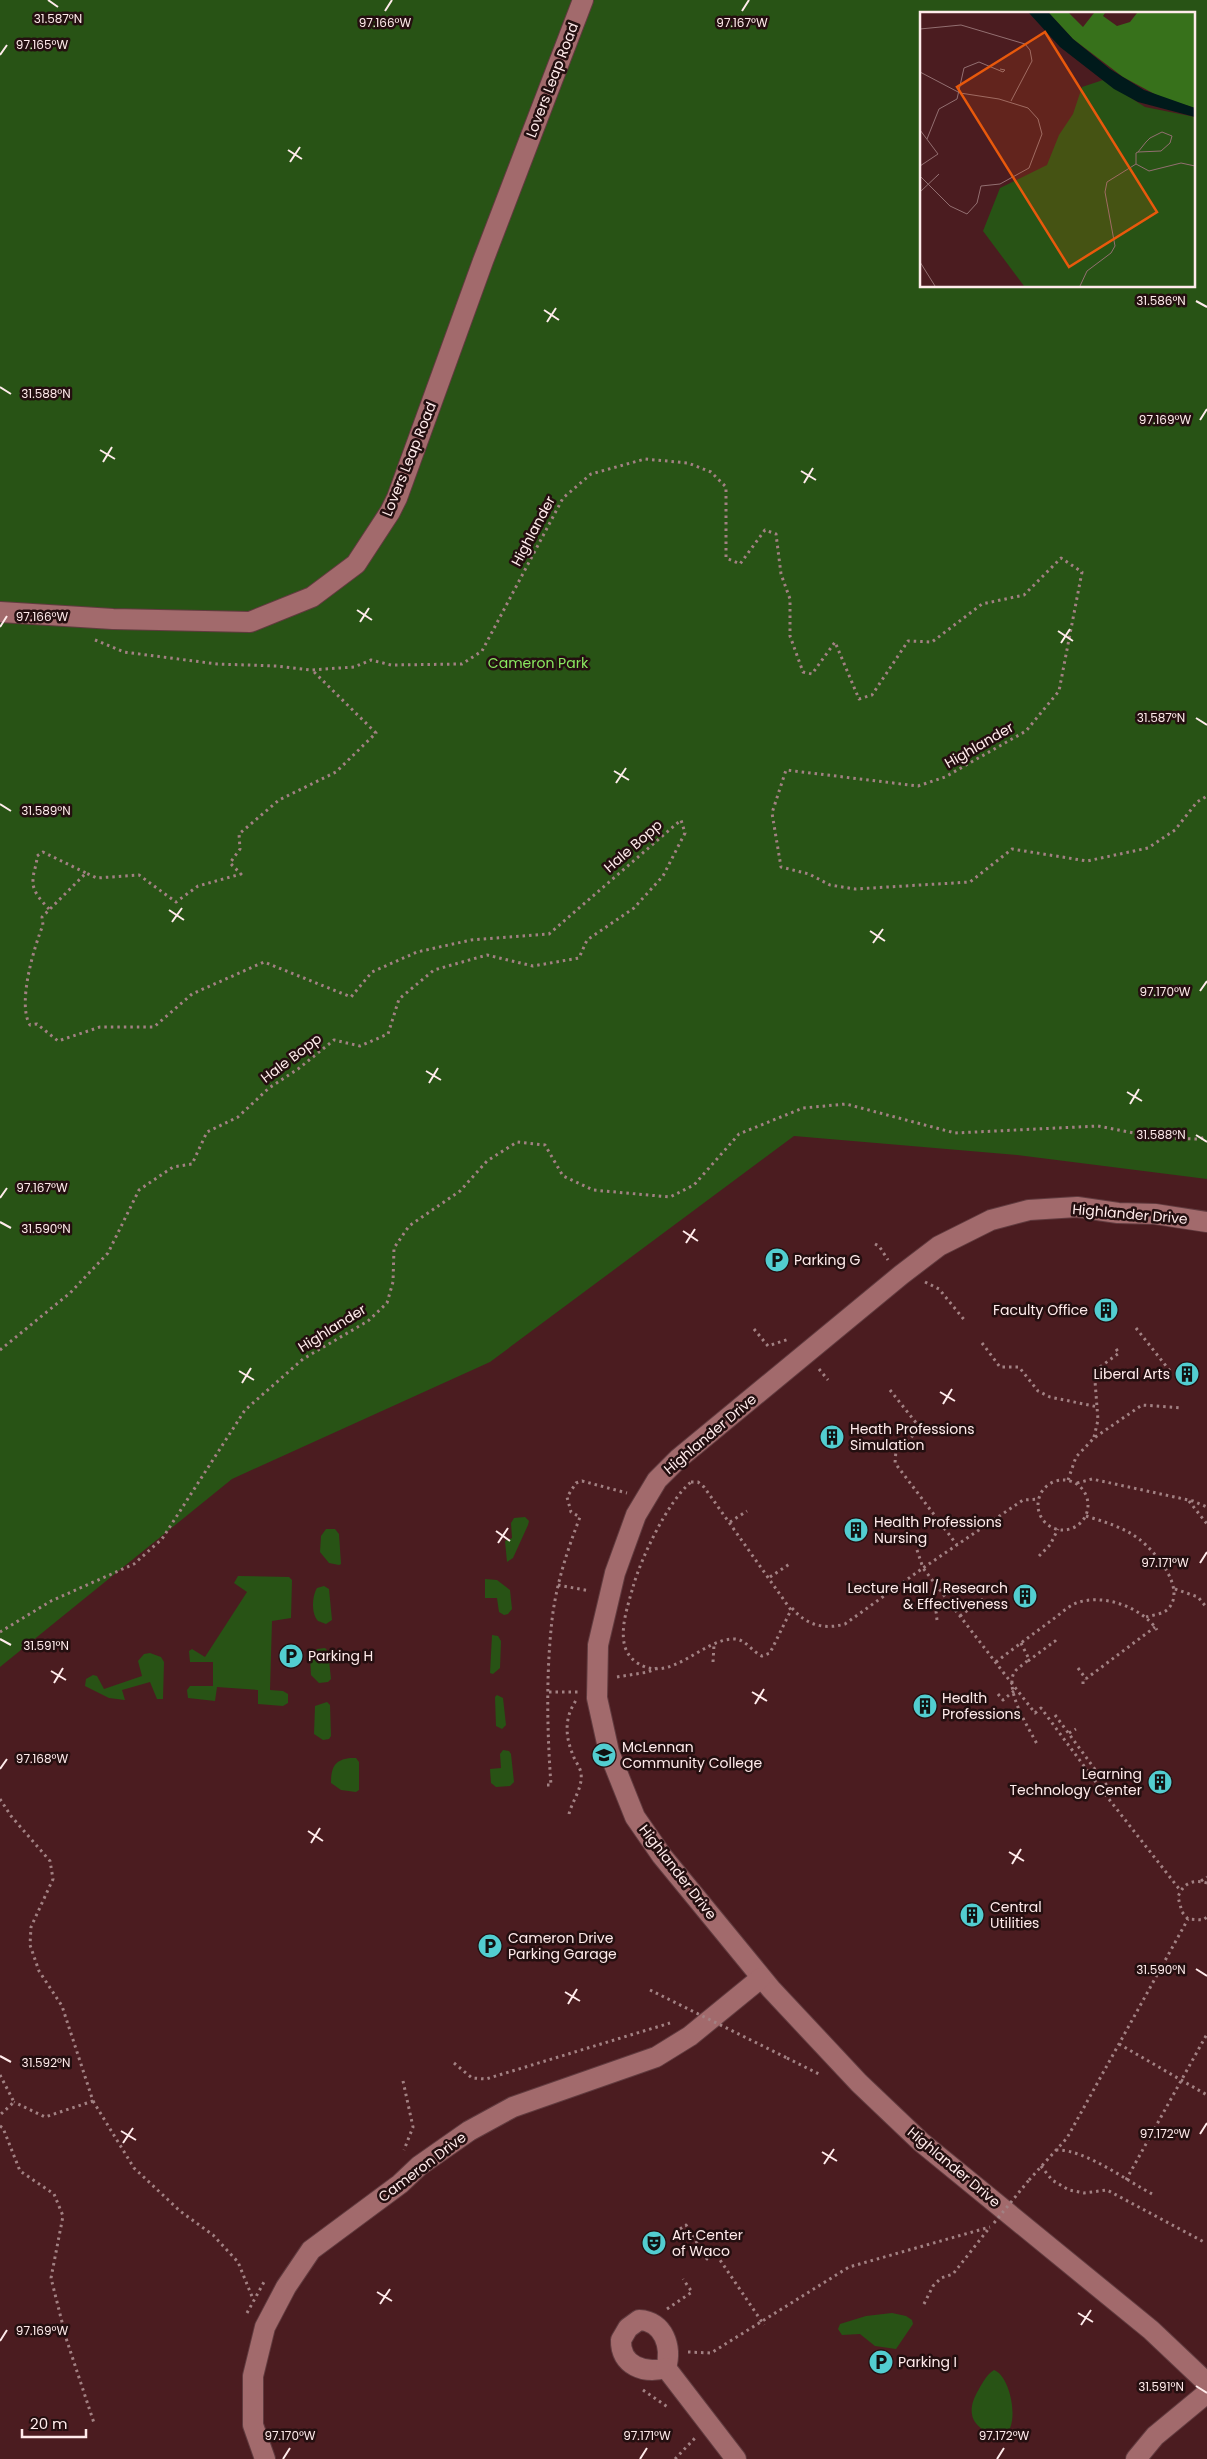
<svg xmlns="http://www.w3.org/2000/svg" width="1207" height="2459" font-family="Poppins,sans-serif">
	<rect width="100%" height="100%" fill="#4b1c20"/>
	<g fill="#285315" fill-rule="evenodd">
		<path d="M0 0H1207V1179L1017 1155 794 1136 490 1362 232 1479 0 1667ZM921 14H1193V286H921Z"/>
		<path d="M525 1517 529 1521 528 1525 513 1558 507 1562 505 1541 512 1538 511 1523 514 1518Z"/>
		<path d="M326 1529H335L339 1534 341 1564 339 1565 329 1563 320 1552 321 1536Z"/>
		<path d="M238 1576 289 1577 292 1580 291 1618 272 1621 270 1690 283 1691 288 1694V1703L283 1706 258 1704V1690L217 1687 215 1701 188 1698 187 1690 190 1686H213V1662H190L189 1651 192 1649 205 1657 247 1592 234 1583Z"/>
		<path d="M485 1579 497 1580 510 1590 512 1609 508 1614 504 1615 499 1612 497 1598H485Z"/>
		<path d="M324 1586 329 1589 332 1620 326 1624 318 1621C311 1614 312 1596 317 1588Z"/>
		<path d="M492 1635 498 1636 501 1641 500 1668 493 1674 490 1673Z"/>
		<path d="M325 1648 328 1651 331 1679 328 1682 319 1683 311 1675 310 1657 317 1649Z"/>
		<path d="M150 1653 161 1657 164 1662 163 1699H157L150 1682 122 1690 125 1700 109 1698 85 1686 86 1679 93 1675 97 1676 104 1689 142 1676 138 1661 144 1654Z"/>
		<path d="M497 1695 503 1698 506 1725 502 1729 496 1726 495 1697Z"/>
		<path d="M327 1702 330 1705 331 1736 329 1739 323 1740 314 1734 315 1706Z"/>
		<path d="M503 1750 509 1751 511 1754 514 1782 510 1786 496 1787 491 1783 490 1769 501 1768 500 1754Z"/>
		<path d="M350 1758H356L359 1762V1790L356 1792 341 1790 331 1783C331 1768 334 1760 350 1758Z"/>
		<path d="M892 2313 906 2316 912 2320 913 2324 896 2349 875 2346 860 2334 842 2335 838 2329 840 2324 866 2316Z"/>
		<path d="M994 2370C1011 2376 1021 2427 1003 2437 974 2431 963 2415 979 2389 983 2382 987 2374 994 2370Z"/>
	</g>
	<g fill="none" stroke-linecap="round" stroke-linejoin="round">
		<defs>
			<g id="street">
				<path d="M0 612 113 619 250 622 312 597 356 564 390 512 397 498 483 261 583 0"/>
				<path d="M1207 1222 1155 1214 1118 1213 1077 1207 1029 1210 991 1220 939 1246 901 1275 678 1459 657 1480 636 1515 615 1573 598 1645 597 1698 609 1752 635 1817 662 1856 771 1989 859 2083 921 2142 1151 2330 1207 2383"/>
				<path d="M639 2320C664 2321 672 2347 666 2368 645 2374 620 2366 621 2340L628 2328Z"/>
				<path d="M666 2368 736 2459"/>
				<path d="M265 2459 253 2425V2376L265 2327 286 2287 311 2250 400 2184 419 2166 469 2131 513 2107 656 2057 690 2036 761 1978"/>
				<path d="M1136 2459 1155 2436 1207 2393"/>
			</g>
		</defs>
		<use href="#street" stroke="#613b3f" stroke-width="22"/>
		<g stroke="#a28183" stroke-width="3" stroke-dasharray="2.5 4" stroke-linecap="butt">
			<path d="M95 640 124 652 217 664 277 666 311 670 354 667 371 660 391 665 462 664 482 651 563 498 591 474 645 459 688 463 711 472 726 487V558L740 564 765 530 776 534 781 574 790 599V636L803 672 812 674 835 642 859 699 872 695 908 641 932 642 982 604 1024 595 1061 558 1082 572 1059 691 1026 731 945 777 918 786 786 770 772 813 781 867 809 874 830 885 855 889 970 882 1012 849 1087 861 1148 848 1175 830 1197 802 1207 796"/>
			<path d="M49 909C42 901 32 892 33 880 33 872 37 865 37 856L43 852 86 873"/>
			<path d="M875 1244 879 1246 888 1260"/>
			<path d="M925 1282 939 1289 966 1322"/>
			<path d="M1136 1328 1170 1371"/>
			<path d="M754 1329 768 1346 789 1339"/>
			<path d="M982 1343 1000 1367H1019L1038 1391 1050 1397 1098 1407"/>
			<path d="M0 1350 70 1293 108 1253 139 1190 173 1167 192 1164 207 1132 238 1117 269 1088 298 1069 334 1040 360 1046 388 1034 399 999 434 970 487 955 533 966 579 958 587 940 634 908 663 876 685 833 681 820 549 934 471 940 417 952 372 972 351 997 264 962 192 994 154 1027H100L58 1041 37 1024 30 1025C17 1004 34 947 43 925L42 917 86 873 97 878 139 875 176 902 198 886 241 874 230 863 240 849 239 834 279 800 336 772 376 733 312 670"/>
			<path d="M819 1369 828 1380"/>
			<path d="M890 1390 921 1429"/>
			<path d="M923 1427 896 1450 895 1463 957 1545"/>
			<path d="M1094 1437 1098 1420 1095 1381 1100 1367 1119 1353 1114 1346"/>
			<circle cx="1063" cy="1505" r="25"/>
			<path d="M1068 1480 1076 1457 1094 1438 1142 1405 1182 1408"/>
			<path d="M691 1482H698L704 1487 791 1610 770 1653 762 1656C752 1652 746 1639 734 1639 701 1639 670 1686 636 1662 613 1646 627 1609 633 1587 641 1558 668 1501 691 1482Z"/>
			<path d="M1077 1483 1092 1479 1193 1501 1207 1507"/>
			<path d="M1189 1501 1207 1524"/>
			<path d="M1086 1516C1105 1522 1123 1527 1139 1539 1156 1552 1187 1589 1168 1609 1163 1614 1153 1615 1146 1617"/>
			<path d="M730 1522 747 1511"/>
			<path d="M917 1550 923 1568 1023 1500 1039 1499"/>
			<path d="M1039 1556 1050 1545 1058 1529"/>
			<path d="M770 1577 791 1563"/>
			<path d="M558 1585 590 1591"/>
			<path d="M1175 1589 1198 1597 1207 1608"/>
			<path d="M792 1608C806 1625 824 1630 845 1624L923 1568 1003 1672"/>
			<path d="M960 1616 983 1599"/>
			<path d="M937 1620 936 1611 946 1598"/>
			<path d="M0 1632 51 1601 134 1564 162 1539 245 1410 303 1359 368 1321 387 1303 393 1282 394 1248 409 1226 460 1191 487 1161 517 1142 545 1145 563 1176 593 1190 670 1197 694 1185 739 1134 803 1108 846 1104 955 1133 1098 1126 1160 1138 1197 1139 1207 1137"/>
			<path d="M1021 1643 1028 1657 1027 1661C1023 1665 1015 1669 1013 1675 1007 1694 1028 1727 1037 1744"/>
			<path d="M1028 1661 1055 1641 1057 1644"/>
			<path d="M713 1662 714 1645"/>
			<path d="M996 1662C1014 1648 1033 1634 1052 1620 1059 1615 1066 1608 1074 1604 1101 1592 1142 1607 1157 1630"/>
			<path d="M1078 1668 1086 1679"/>
			<path d="M617 1677 648 1672 657 1668"/>
			<path d="M1083 1684V1681L1155 1627"/>
			<path d="M549 1692H578"/>
			<path d="M998 1694 1003 1700 1014 1691"/>
			<path d="M1055 1715 1108 1787 1112 1801"/>
			<path d="M1069 1733 1076 1729"/>
			<path d="M547 1785H551C547 1731 546 1674 552 1620 556 1585 567 1551 580 1517L571 1512 567 1497 576 1483 582 1481 627 1493"/>
			<path d="M1101 1789 1180 1890"/>
			<path d="M0 1799 11 1816 50 1861 53 1879 31 1927 30 1945 39 1971 62 2006 93 2101 45 2117 14 2102"/>
			<path d="M569 1814C572 1801 583 1788 581 1773 580 1767 575 1761 573 1755 565 1736 564 1717 577 1699"/>
			<path d="M1201 1881 1207 1877"/>
			<path d="M1207 1883C1193 1879 1183 1883 1178 1897L1182 1912 1188 1919 1203 1920 1207 1917"/>
			<path d="M1119 2044 1207 2095"/>
			<path d="M787 2058 821 2075"/>
			<path d="M454 2063 472 2078 486 2079 670 2023"/>
			<path d="M0 2075 14 2102 0 2115"/>
			<path d="M403 2081 413 2127 404 2150"/>
			<path d="M93 2101 134 2168 180 2211 213 2235 238 2262 253 2299"/>
			<path d="M0 2126 3 2128 20 2171 54 2194 63 2216 51 2278 66 2338 94 2423"/>
			<path d="M1056 2150C1085 2149 1127 2181 1154 2195"/>
			<path d="M1041 2166 1052 2180 1069 2190 1084 2193 1107 2190 1204 2242"/>
			<path d="M1029 2180 1067 2138 1188 1919"/>
			<path d="M1126 2180 1207 2034"/>
			<path d="M680 2229 686 2225 707 2259 716 2254 764 2325"/>
			<path d="M924 2304 933 2286 941 2278 953 2274 990 2227"/>
			<path d="M667 2309 692 2292 683 2279"/>
			<path d="M247 2313 264 2282"/>
			<path d="M688 2352 711 2353 849 2267 990 2227"/>
			<path d="M643 2390 669 2408"/>
			<path d="M675 2459 695 2438"/>
		</g>
		<use href="#street" stroke="#a26a6c" stroke-width="20"/>
		<g stroke="#a28183" stroke-width="3" stroke-dasharray="2.5 4" stroke-linecap="butt">
			<path d="M1003 1672 1035 1713 1041 1708 1101 1789"/>
			<path d="M650 1990 787 2058"/>
			<path d="M994 2223 1029 2180"/>
		</g>
	</g>
	<path fill="none" stroke="#ffebeb" stroke-width="2" d="M48 0 58 7M385 11 392 0M742 11 749 0M0 55 7 45M288 150 302 159M290 162 300 147M1196 301 1207 307M544 310 559 320M547 322 556 308M0 387 11 394M1200 420 1207 409M100 450 115 459M103 462 112 447M801 471 816 480M804 483 813 468M357 610 372 620M360 622 369 608M0 627 7 616M1058 631 1073 641M1061 643 1070 629M1196 718 1207 725M614 771 629 780M616 783 626 768M0 804 11 811M169 910 184 920M172 922 182 908M870 931 885 941M873 943 883 929M1200 991 1207 981M426 1071 441 1080M429 1083 438 1068M1127 1092 1142 1101M1130 1104 1139 1089M1196 1135 1207 1142M0 1198 7 1188M0 1222 11 1228M683 1231 698 1241M686 1243 695 1229M239 1371 254 1380M242 1383 251 1368M940 1392 955 1401M943 1404 952 1389M496 1531 510 1541M498 1543 508 1528M1200 1563 1207 1552M0 1639 11 1645M51 1671 66 1680M54 1683 63 1668M752 1692 767 1701M755 1704 764 1689M0 1769 7 1759M308 1831 323 1841M311 1843 320 1828M1009 1852 1024 1861M1012 1864 1021 1849M1196 1969 1207 1976M565 1992 580 2001M568 2004 577 1989M0 2056 11 2062M121 2131 136 2140M1200 2134 1207 2123M123 2143 133 2128M822 2152 837 2161M824 2164 834 2149M377 2292 392 2301M380 2304 390 2289M1078 2313 1093 2322M1081 2325 1091 2310M0 2341 7 2330M1196 2386 1207 2393M283 2459 290 2448M640 2459 647 2448M997 2459 1004 2448"/>
	<defs>
		<symbol id="parking-disc" viewBox="-11 -11 22 22"><circle r="9.5" fill="#52cdd0" stroke="#240f10"/><path d="M-3.5-5.5H1a3.5 3.5 0 0 1 0 7H-1V5.5H-3.5ZM-1-3.4V-.6H.8a1.4 1.4 0 0 0 0-2.8Z" fill="#111"/></symbol>
		<symbol id="building-disc" viewBox="-11 -11 22 22"><circle r="9.5" fill="#52cdd0" stroke="#240f10"/><path d="M-4-6H4V6H1V3H-1V6H-4ZM-2.5-4.3h1.7v1.8h-1.7ZM.8-4.3h1.7v1.8H.8ZM-2.5-1h1.7V.8h-1.7ZM.8-1h1.7V.8H.8Z" fill="#111"/></symbol>
		<symbol id="university-disc" viewBox="-11 -11 22 22"><circle r="9.5" fill="#52cdd0" stroke="#240f10"/><path d="M0-5L7-2L0 1L-7-2ZM-4 1L0 2.5L4 1V4Q0 6-4 4Z" fill="#111"/></symbol>
		<symbol id="theatre-disc" viewBox="-11 -11 22 22"><circle r="9.5" fill="#52cdd0" stroke="#240f10"/><path d="M-5-5.5Q0-4 5-5.5V0Q5 5 0 6Q-5 5-5 0ZM-3.3-2.5H-1v1.5H-3.3ZM1-2.5H3.3v1.5H1ZM-2.8 1Q0 5.5 2.8 1Z" fill="#111"/></symbol>
	</defs>
	<g fill-rule="evenodd">
		<use href="#parking-disc" x="763" y="1246" width="28" height="28"/>
		<use href="#building-disc" x="1092" y="1296" width="28" height="28"/>
		<use href="#building-disc" x="1173" y="1360" width="28" height="28"/>
		<use href="#building-disc" x="818" y="1423" width="28" height="28"/>
		<use href="#building-disc" x="842" y="1516" width="28" height="28"/>
		<use href="#building-disc" x="1011" y="1582" width="28" height="28"/>
		<use href="#parking-disc" x="277" y="1642" width="28" height="28"/>
		<use href="#building-disc" x="911" y="1692" width="28" height="28"/>
		<use href="#university-disc" x="590" y="1741" width="28" height="28"/>
		<use href="#building-disc" x="1146" y="1768" width="28" height="28"/>
		<use href="#building-disc" x="958" y="1901" width="28" height="28"/>
		<use href="#parking-disc" x="476" y="1932" width="28" height="28"/>
		<use href="#theatre-disc" x="640" y="2229" width="28" height="28"/>
		<use href="#parking-disc" x="867" y="2348" width="28" height="28"/>
	</g>
	<g text-anchor="middle" dominant-baseline="central" stroke-width="5" stroke-linejoin="round" paint-order="stroke">
		<g font-size="14" fill="#ffebeb" stroke="#240f10">
			<text transform="translate(552 80) rotate(-69)">Lovers Leap Road</text>
			<text transform="translate(409 459) rotate(-68)">Lovers Leap Road</text>
			<text transform="translate(533 531) rotate(-62)">Highlander</text>
			<text transform="translate(979 745) rotate(-30)">Highlander</text>
			<text transform="translate(633 846) rotate(-41)">Hale Bopp</text>
			<text transform="translate(291 1058) rotate(-37)">Hale Bopp</text>
			<text transform="translate(1130 1214) rotate(5)">Highlander Drive</text>
			<text transform="translate(332 1328) rotate(-32)">Highlander</text>
			<text transform="translate(710 1434) rotate(-40)">Highlander Drive</text>
			<text transform="translate(678 1872) rotate(52)">Highlander Drive</text>
			<text transform="translate(422 2167) rotate(-37)">Cameron Drive</text>
			<text transform="translate(954 2167) rotate(40)">Highlander Drive</text>
		</g>
		<g font-size="14" fill="#89e860" stroke="#240f10">
			<text x="538" y="663">Cameron Park</text>
		</g>
		<g font-size="14" fill="#ffebeb" stroke="#240f10" text-anchor="start">
			<text x="794" y="1260">Parking G</text>
			<text x="1088" y="1310" text-anchor="end">Faculty Office</text>
			<text x="1170" y="1374" text-anchor="end">Liberal Arts</text>
			<text x="850" y="1429">Heath Professions<tspan x="850" dy="16">Simulation</tspan></text>
			<text x="874" y="1522">Health Professions<tspan x="874" dy="16">Nursing</tspan></text>
			<text x="1008" y="1588" text-anchor="end">Lecture Hall / Research<tspan x="1008" dy="16">&amp; Effectiveness</tspan></text>
			<text x="308" y="1656">Parking H</text>
			<text x="942" y="1698">Health<tspan x="942" dy="16">Professions</tspan></text>
			<text x="622" y="1747">McLennan<tspan x="622" dy="16">Community College</tspan></text>
			<text x="1142" y="1774" text-anchor="end">Learning<tspan x="1142" dy="16">Technology Center</tspan></text>
			<text x="990" y="1907">Central<tspan x="990" dy="16">Utilities</tspan></text>
			<text x="508" y="1938">Cameron Drive<tspan x="508" dy="16">Parking Garage</tspan></text>
			<text x="672" y="2235">Art Center<tspan x="672" dy="16">of Waco</tspan></text>
			<text x="898" y="2362">Parking I</text>
		</g>
	</g>
	<g transform="translate(920 12)">
		<rect width="275" height="275" fill="#4b1c20"/>
		<path d="M183 68 225 95 275 105V274H104L63 219 80 176 127 153 139 123 153 102 162 75Z" fill="#285315"/>
		<path d="M129 1H149L163 15 174 1H185L183 4 197 14 210 10 217 1H275V96L242 86 203 65 153 27Z" fill="#37711b"/>
		<path d="M109 1H129L153 27 190 57 224 78 275 96V105L218 90 194 77 140 35Z" fill="#001a1b"/>
		<path fill="none" stroke="#936f71" stroke-width="1" d="M0 17 41 13 105 32 110 38 112 49 91 89M0 60 40 81 79 87 108 96 118 107 122 122 109 156 80 172 61 174 57 191 47 202 30 194 0 164M0 118 18 142 0 154M7 127 19 97 37 87 44 56 59 50 83 60 85 58 80 57M216 152V141L218 140 226 130 230 126 242 120 252 124 250 131 241 139 218 140M216 152 229 159 261 151 275 154M0 180 19 162 16 165M0 250 15 274M160 274 167 259 191 241 195 234 185 180 187 170 216 152"/>
		<path fill="#e8590c" fill-opacity="0.15" stroke="#e8590c" stroke-width="2.5" d="M125 20 237 200 149 255 37 75Z"/>
		<rect width="275" height="275" fill="none" stroke="#ffebeb" stroke-width="2.5"/>
	</g>
	<g font-size="12" text-anchor="middle" fill="#ffebeb" stroke="#240f10" stroke-width="5" stroke-linejoin="round" paint-order="stroke">
		<text x="58" y="23">31.587°N</text>
		<text x="385" y="27">97.166°W</text>
		<text x="742" y="27">97.167°W</text>
		<text x="42" y="49">97.165°W</text>
		<text x="1161" y="305">31.586°N</text>
		<text x="46" y="398">31.588°N</text>
		<text x="1165" y="424">97.169°W</text>
		<text x="42" y="621">97.166°W</text>
		<text x="1161" y="722">31.587°N</text>
		<text x="46" y="815">31.589°N</text>
		<text x="1165" y="996">97.170°W</text>
		<text x="1161" y="1139">31.588°N</text>
		<text x="42" y="1192">97.167°W</text>
		<text x="46" y="1233">31.590°N</text>
		<text x="1165" y="1567">97.171°W</text>
		<text x="46" y="1650">31.591°N</text>
		<text x="42" y="1763">97.168°W</text>
		<text x="1161" y="1974">31.590°N</text>
		<text x="46" y="2067">31.592°N</text>
		<text x="1165" y="2138">97.172°W</text>
		<text x="42" y="2335">97.169°W</text>
		<text x="1161" y="2391">31.591°N</text>
		<text x="290" y="2440">97.170°W</text>
		<text x="647" y="2440">97.171°W</text>
		<text x="1004" y="2440">97.172°W</text>
	</g>
	<path d="M22 2429v8h64v-8" fill="none" stroke="#ffebeb" stroke-width="2.5"/>
	<text x="30" y="2429" font-size="15" fill="#ffebeb" stroke="#240f10" stroke-width="4" paint-order="stroke">20 m</text>
</svg>
